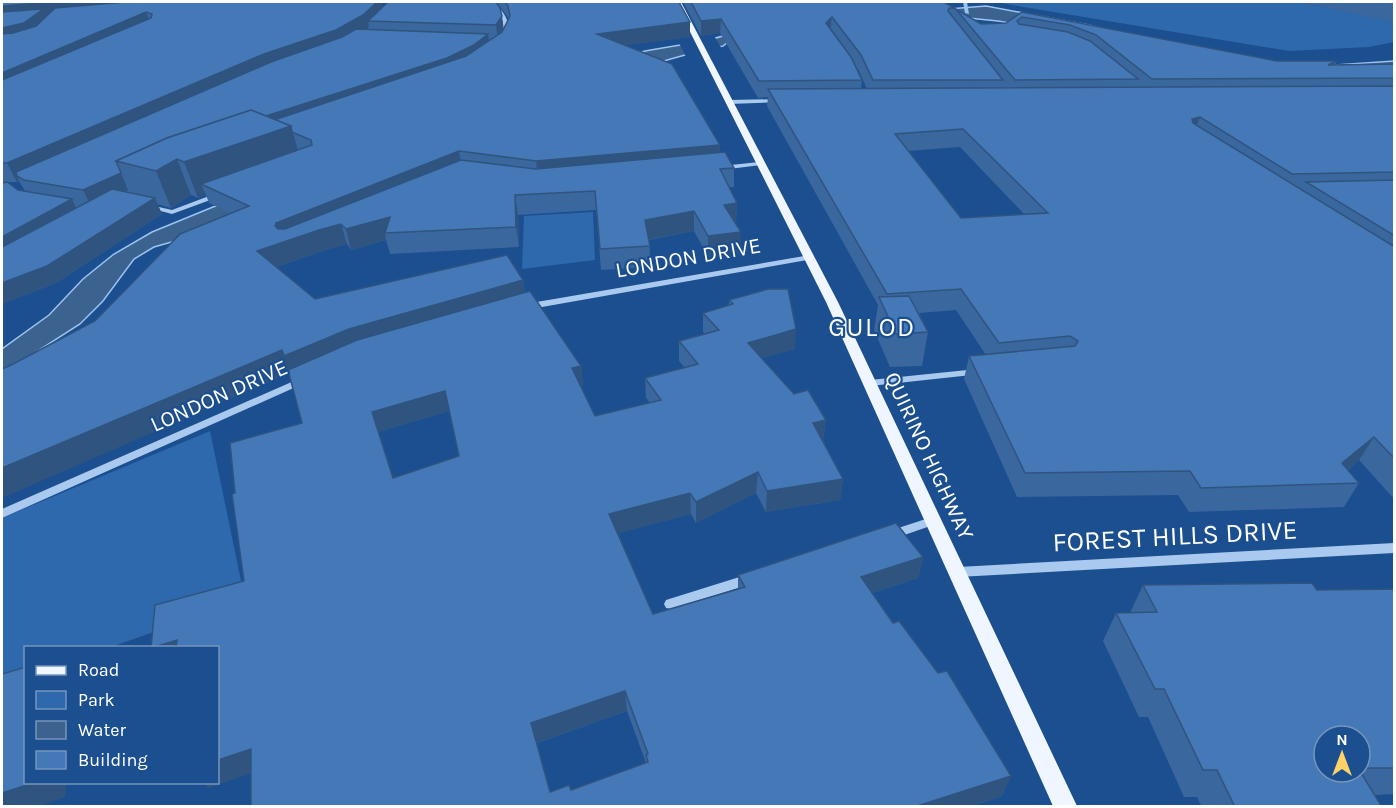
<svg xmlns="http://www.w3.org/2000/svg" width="1396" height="808" font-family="Karla,sans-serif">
	<rect width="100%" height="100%" fill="#1b4f8f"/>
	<g fill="#2e69ad">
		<path d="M994 2H1297L1394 21V42L1369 47 1289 51Z"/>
		<path d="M593 212 595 260 522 269 524 216Z"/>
		<path d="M210 431 245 600 111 647 26 648 25 678 2 686V518Z"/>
	</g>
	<path fill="#3c6290" stroke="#9cc4f0" stroke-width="1.5" d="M986 6 1089 25 1172 46 1262 61 1305 67 1394 61V73L1312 75 998 21 927 14 794 29 786 33 728 42 723 46C623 67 531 109 436 147 361 178 284 207 207 236L189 237 154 247 134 259 103 301 80 324 2 374V349L49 315 83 279 114 254 152 232 213 207 288 181 334 169 385 145 475 116 553 83 593 75 597 64C642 47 693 47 737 32 747 28 759 32 770 29L767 26 791 21 814 18 819 20 842 15 875 14 912 7 935 10Z"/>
	<path fill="#1b4f8f" d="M713 34 722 49 686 57 678 41Z"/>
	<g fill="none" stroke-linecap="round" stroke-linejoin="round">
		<path fill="#9cc4f0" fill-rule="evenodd" d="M963 2H967L969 14 965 13Z"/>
		<g fill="#a9c9ee" fill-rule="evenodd">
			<path d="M491 2H495C503 12 512 22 508 36L503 35V22Z"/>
			<path d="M782 99 785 101 784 102 729 104 726 102 729 100Z"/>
			<path d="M759 162 761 163V165L721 170 717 168 721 166Z"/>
			<path d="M217 193 224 195 172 214 142 206 146 204 172 210Z"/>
			<path d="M810 255 814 257 813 259 525 310 520 307 525 304Z"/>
			<path d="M977 369 982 372 981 374 870 386 865 383 870 380Z"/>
			<path d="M303 377 307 378 308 380 307 382 2 518V509Z"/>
			<path d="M935 516 939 517 941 520 939 523 890 540 886 538 884 535 886 532Z"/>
			<path d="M1394 543V553L958 577 953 576 952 572 953 568 958 567Z"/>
			<path d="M749 574 754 575 756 579 754 583 671 609 666 608 664 604 666 600Z"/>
		</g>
		<path fill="#f0f6ff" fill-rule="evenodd" d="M675 2H681L838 302 1077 806H1053L826 302Z"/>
	</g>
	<g fill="#3a679d" fill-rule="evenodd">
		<path d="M2 2H381L382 7 496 2 503 30 509 19 497 2H679L690 37 626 45 720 145V153L734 168V187H729L737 203 736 223H735L740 253 708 257 694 231 649 240 651 267 601 270 596 210 518 215 519 247 390 254 386 240 351 250 347 244 325 250 277 267 315 299 523 280 525 293 581 366 583 385 581 386 595 416 650 403 646 398 645 378 685 368 679 361V341L705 334 703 332V313L729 305V300L795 349 761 358 794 394 826 420 823 440 843 479 840 500 766 512 756 493 696 523 691 514 618 533 653 614 738 589V575L923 557 918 578 872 593 893 623 1011 776 1002 796 969 807H251V773L207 788 244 581 235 493 302 423 289 374 11 365 95 321 230 213 209 203 206 195 198 198 191 195 171 208 157 204 162 214 56 283 2 304V183L6 182H2ZM19 181 25 191 18 190 7 182H17ZM449 411 459 456 393 478 378 432ZM627 711 646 763 571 790 550 792 537 743Z"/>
		<path d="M683 2H944L981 24 1006 23 1022 12 1277 61H1337L1335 65 1395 64V500L1359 460 1348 470 1359 483 1344 507 1189 512 1178 495 1017 497 964 379 969 356 986 355 956 310 919 313 928 332 922 366 890 367 874 330 878 305 767 106 768 97 758 98 720 33 701 36ZM855 65 859 71 867 89H861L862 80ZM960 147 1024 214 961 218 908 151Z"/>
		<path d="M1297 2H1395V22Z"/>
		<path d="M1143 585 1317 590 1395 589V794L1375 795 1382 807H1202L1197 797H1184L1148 717H1139L1103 641 1116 613H1130ZM1360 736V772H1324Z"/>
	</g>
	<g fill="#305480">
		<path d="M50 2H217L49 24 2 45V6Z"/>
		<path d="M377 2H382L383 12 368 21 369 26 367 29 17 176 19 181 17 182 7 163Z"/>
		<path d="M146 12 152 27 2 93V73Z"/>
		<path d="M502 16 504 31 498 40 496 25Z"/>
		<path d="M832 17 830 32 826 23Z"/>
		<path d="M721 19 720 33 701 36V21Z"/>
		<path d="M690 22V37L598 49 597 34Z"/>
		<path d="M488 34 490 47 291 126 301 161 201 184 206 195 198 198 184 162 177 159 191 195 171 208 156 171 197 138Z"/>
		<path d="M1200 117 1193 135 1192 119Z"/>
		<path d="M720 145V163L538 180 536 161Z"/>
		<path d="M459 151 462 170 319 230 341 224 347 244 325 250 264 272 257 251 276 223Z"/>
		<path d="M121 173 128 190 92 208 83 190Z"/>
		<path d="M515 195 518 215 519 247 516 227Z"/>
		<path d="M155 198 162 214 56 283 2 304V283Z"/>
		<path d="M72 199 79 215 2 259V237Z"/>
		<path d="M737 203 736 223 724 225V205Z"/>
		<path d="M694 211V231L646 240 645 220Z"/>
		<path d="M390 217 385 233 386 240 351 250 346 229Z"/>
		<path d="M741 232 740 253 708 257V236Z"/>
		<path d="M523 280 526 301 290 373 2 498V468L282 350 349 329Z"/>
		<path d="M796 329 795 349 747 362 748 343Z"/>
		<path d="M581 366 583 385 574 388 572 368Z"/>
		<path d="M445 391 449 411 378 432 372 412Z"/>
		<path d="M826 420 823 440 811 443 813 423Z"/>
		<path d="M1374 437 1359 460 1331 484 1342 463Z"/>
		<path d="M758 472 756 493 696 523V502Z"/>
		<path d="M843 479 840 500 766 512 767 491Z"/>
		<path d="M690 493 691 514 611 535 609 514Z"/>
		<path d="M923 557 918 578 857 598 861 577Z"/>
		<path d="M177 640 181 648H151Z"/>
		<path d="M625 691 627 711 536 743 531 723Z"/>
		<path d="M251 749 264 769 207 788 204 783H218V760Z"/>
		<path d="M1011 776 1002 796 969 807H914Z"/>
		<path d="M33 783H67L65 797 37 807H2V793Z"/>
	</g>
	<g fill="#4478b7" stroke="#305480" stroke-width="1.5" fill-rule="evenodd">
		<path d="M2 2H50L2 6Z"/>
		<path d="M126 2H377L363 15 336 30 264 54 7 163H2V80L151 18 152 14 146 12 2 73V34L13 33 36 26 55 8Z"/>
		<path d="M388 2H496L500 8 502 16 496 25 368 21Z"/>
		<path d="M505 2H679L690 22 597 34 672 64 720 145 536 161 459 151 276 223 275 226 278 229H285L461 160 536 169 725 152 734 168 720 169 737 203 724 205 741 232 708 236 694 211 645 220 650 246 600 249 595 191 515 195 516 227 385 233 390 217 346 229 341 224 319 230 257 251 315 299 507 255 523 280 349 329 284 356 282 350 2 468V369L11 365 95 321 180 234 249 206 201 184 312 145 311 140 292 132 291 126 274 120 466 56 502 32 510 16 508 6Z"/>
		<path d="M691 2H944L981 24 1006 23 1022 12 1277 61H1337L1328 65 1395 64V78L1152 79 1096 35 1070 25 1022 17 1017 21 1019 24 1068 32 1090 41 1138 79 1015 80 955 8H949L948 11 1003 80H873L861 55 832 17 826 23 851 57 862 80 759 81 721 19 701 21Z"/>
		<path d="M43 9 24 23 2 28V12Z"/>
		<path d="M356 29 488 34 474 45 447 58 266 116 251 110 167 138 116 161 121 173 83 190 24 180 17 176 16 172 271 62 342 37Z"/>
		<path d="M1395 86V172L1292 174 1200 117 1192 119 1193 123 1395 247V459L1374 437 1342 463 1359 483 1201 488 1190 471 1025 473 969 356 1075 346 1078 341 1070 336 999 343 961 289 887 294 768 89ZM963 129 1048 213 961 218 895 134Z"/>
		<path d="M251 110 291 126 184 162 177 159 156 171 116 161 167 138Z"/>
		<path d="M1395 180V236L1306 182Z"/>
		<path d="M7 182 18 190 72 199 2 237V183Z"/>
		<path d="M112 189 155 198 47 266 2 283V247Z"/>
		<path d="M768 289H788L796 329 748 343 794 394 808 390 826 420 813 423 843 479 767 491 758 472 696 502 690 493 609 514 653 614 745 587 738 575 896 523 923 557 861 577 893 623 899 621 938 673 947 671 1011 776 914 807H251V749L218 760V648H176L177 640 151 648 155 605 244 581 232 494 235 493 230 443 302 423 288 370 357 340 530 291 581 366 572 368 595 416 661 400 645 378 698 364 679 341 719 330 703 313 733 304 729 300ZM445 391 459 456 393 478 372 412ZM625 691 648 754 646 755 648 762 571 790 569 785 550 792 531 723Z"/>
		<path d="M909 296 928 332 896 334 879 297Z"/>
		<path d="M1312 583 1317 590 1395 589V768H1360V736H1324V772H1360V771L1382 807H1235L1217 770H1203L1164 689H1155L1116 613 1157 612 1143 585Z"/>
		<path d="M26 667V783H33L2 793V674Z"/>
	</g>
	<g text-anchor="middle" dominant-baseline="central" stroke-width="4.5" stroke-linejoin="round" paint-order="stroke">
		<g font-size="22" fill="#fff" stroke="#1b4f8f">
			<text transform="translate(688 258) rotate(-10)">LONDON DRIVE</text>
			<text transform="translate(219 396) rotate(-24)">LONDON DRIVE</text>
			<text transform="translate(929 456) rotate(65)">QUIRINO HIGHWAY</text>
		</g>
		<g font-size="26" letter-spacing="1.5" fill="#fff" stroke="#1b4f8f">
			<text x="872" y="327">GULOD</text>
		</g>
		<g font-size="27" fill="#fff" stroke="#1b4f8f">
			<text transform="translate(1175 536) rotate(-3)">FOREST HILLS DRIVE</text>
		</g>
	</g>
	<rect width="1396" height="808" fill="none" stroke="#ffffff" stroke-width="6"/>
	<rect x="24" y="646" width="195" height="138" fill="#1b4f8f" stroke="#7695bc" stroke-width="1.5"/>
	<rect x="36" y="666" width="30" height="9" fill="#f0f6ff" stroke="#7695bc" stroke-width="1.5"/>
	<text x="78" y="676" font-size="18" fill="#ffffff">Road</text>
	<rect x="36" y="691" width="30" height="18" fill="#2e69ad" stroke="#7695bc" stroke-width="1.5"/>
	<text x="78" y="706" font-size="18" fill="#ffffff">Park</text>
	<rect x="36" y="721" width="30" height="18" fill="#3c6290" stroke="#7695bc" stroke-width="1.5"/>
	<text x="78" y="736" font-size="18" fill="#ffffff">Water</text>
	<rect x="36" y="751" width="30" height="18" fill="#4478b7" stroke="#7695bc" stroke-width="1.5"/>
	<text x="78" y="766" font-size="18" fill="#ffffff">Building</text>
	<g transform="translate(1342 754)"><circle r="28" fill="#1b4f8f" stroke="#7695bc" stroke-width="1.5"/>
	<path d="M0-4.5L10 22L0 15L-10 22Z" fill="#ffd166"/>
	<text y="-9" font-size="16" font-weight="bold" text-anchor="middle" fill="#ffffff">N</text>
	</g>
</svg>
